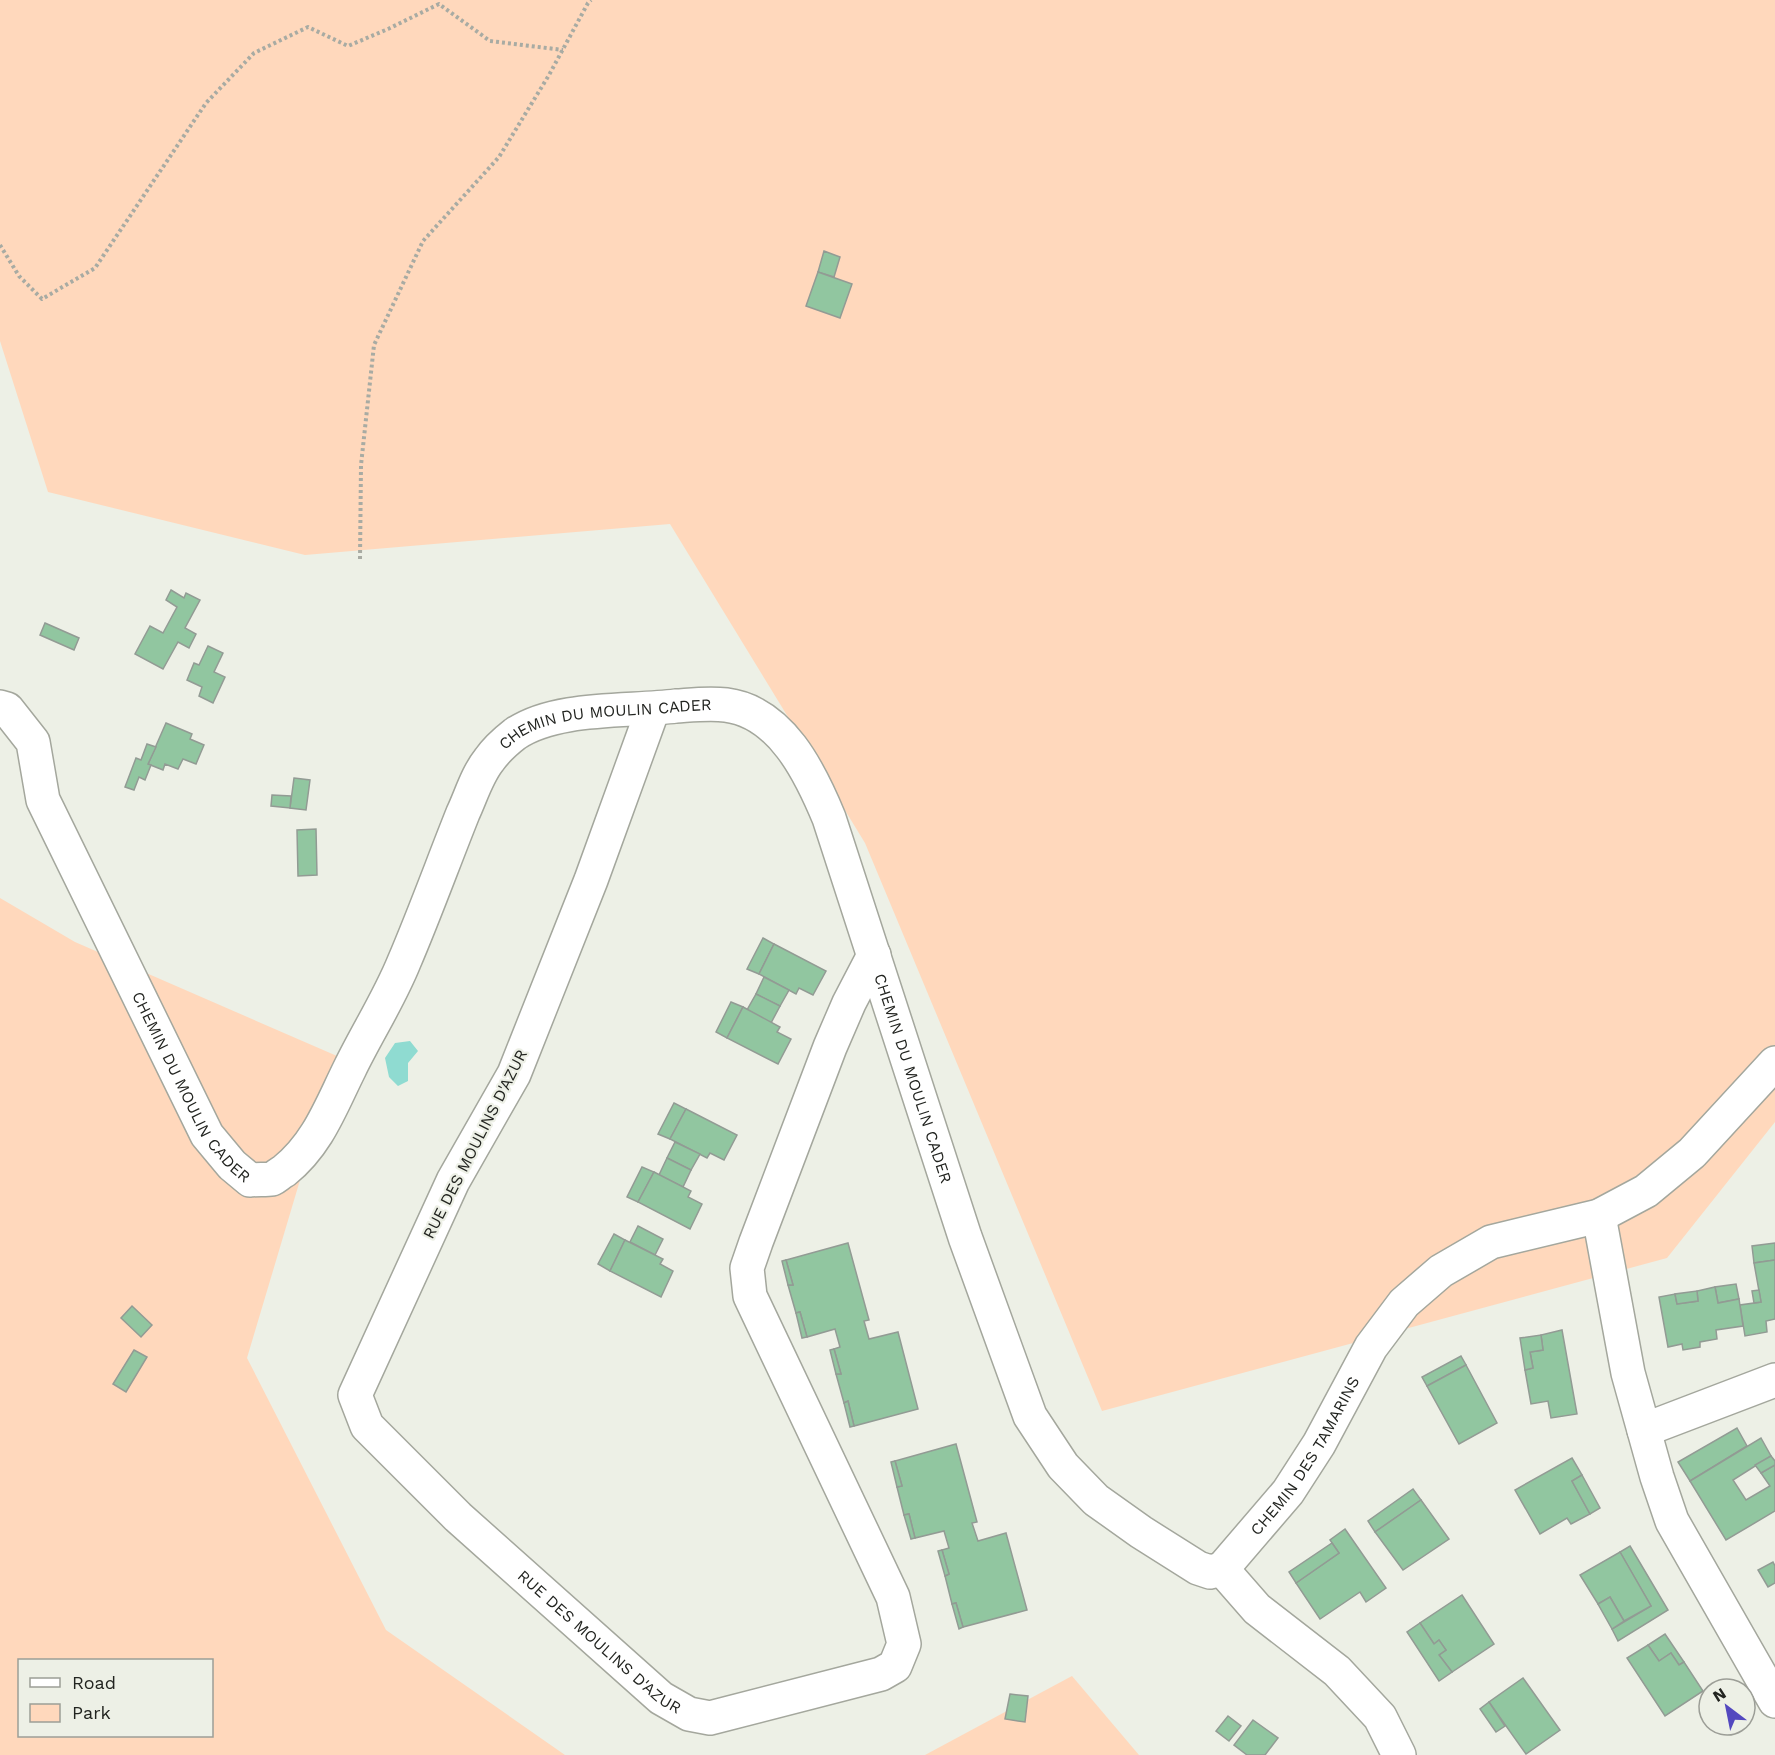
<svg xmlns="http://www.w3.org/2000/svg" width="1775" height="1755" font-family="'Work Sans',sans-serif">
	<rect width="100%" height="100%" fill="#edf0e6"/>
	<g fill="#ffd8bc" fill-rule="evenodd">
		<path d="M0 0H1775V1122L1667 1258 1102 1411 865 843 670 524 305 555 48 492 0 341Z"/>
		<path d="M0 898 75 942 337 1056 247 1358 386 1630 565 1755H0ZM20 1660H212V1736H20Z"/>
		<path d="M1072 1676 1139 1755H925Z"/>
	</g>
	<path fill="#8fdbd1" d="M410 1041 418 1051 408 1063V1081L398 1086 389 1077 385 1058 395 1043Z"/>
	<g fill="#91c6a0" stroke="#929b94" stroke-width="1.5">
		<path d="M824 251 840 257 834 277 818 272Z"/>
		<path d="M818 272 852 284 840 318 806 306Z"/>
		<path d="M171 590 184 598 186 593 200 600 185 628 196 634 189 648 178 642 163 669 135 654 150 626 163 633 177 607 166 600Z"/>
		<path d="M45 623 79 638 74 650 40 635Z"/>
		<path d="M208 646 223 653 214 672 225 677 213 703 199 696 202 687 187 680 194 663 199 665Z"/>
		<path d="M166 723 192 734 190 739 204 745 196 764 183 759 178 769 165 764 163 770 148 764Z"/>
		<path d="M147 744 156 747 148 764 151 765 145 780 139 777 134 790 125 787 136 758 141 760Z"/>
		<path d="M294 778 310 780 306 810 290 808Z"/>
		<path d="M272 795 291 796 290 808 271 806Z"/>
		<path d="M316 829 317 875 298 876 297 830Z"/>
		<path d="M763 938 774 944 759 974 747 969Z"/>
		<path d="M774 944 826 971 813 995 799 988 796 994 759 974Z"/>
		<path d="M764 977 789 990 780 1006 756 994Z"/>
		<path d="M756 994 780 1006 771 1023 747 1010Z"/>
		<path d="M731 1002 743 1007 727 1038 716 1032Z"/>
		<path d="M743 1007 780 1027 777 1032 791 1039 778 1064 727 1038Z"/>
		<path d="M674 1103 686 1109 670 1139 658 1134Z"/>
		<path d="M686 1109 737 1135 724 1160 710 1153 707 1158 670 1139Z"/>
		<path d="M675 1142 700 1154 691 1170 667 1158Z"/>
		<path d="M667 1158 691 1170 683 1187 659 1175Z"/>
		<path d="M642 1167 654 1172 638 1202 627 1197Z"/>
		<path d="M654 1172 691 1191 688 1197 702 1204 690 1229 638 1202Z"/>
		<path d="M638 1226 663 1239 655 1255 630 1242Z"/>
		<path d="M614 1234 625 1240 610 1271 598 1264Z"/>
		<path d="M625 1240 663 1259 660 1264 673 1271 661 1297 610 1271Z"/>
		<path d="M848 1243 869 1320 864 1321 869 1339 898 1332 918 1409 854 1426 848 1401 844 1403 836 1374H841L834 1349 840 1347 835 1329 807 1337 800 1312 796 1313 788 1285H793L786 1260Z"/>
		<path d="M1775 1243V1260L1754 1263 1752 1246Z"/>
		<path d="M786 1260 793 1285H788L782 1261Z"/>
		<path d="M1775 1260V1319L1766 1321 1767 1332 1745 1336 1740 1305 1761 1302 1754 1263Z"/>
		<path d="M1736 1284 1739 1299 1718 1303 1715 1287Z"/>
		<path d="M1715 1287 1718 1303 1739 1299 1743 1326 1716 1330 1717 1339 1700 1342V1347L1683 1350 1682 1344 1668 1347 1659 1297 1675 1294 1677 1304 1698 1301 1697 1291Z"/>
		<path d="M1759 1290 1761 1302 1754 1303 1752 1291Z"/>
		<path d="M1697 1291 1698 1301 1677 1304 1675 1294Z"/>
		<path d="M132 1306 152 1325 141 1337 121 1318Z"/>
		<path d="M800 1312 807 1337 802 1338 796 1313Z"/>
		<path d="M1562 1330 1577 1414 1551 1418 1548 1401 1531 1404 1525 1370 1533 1368 1530 1352 1543 1350 1541 1335Z"/>
		<path d="M1541 1335 1543 1350 1530 1352 1533 1368 1525 1370 1520 1338Z"/>
		<path d="M834 1349 841 1374H836L830 1350Z"/>
		<path d="M134 1350 147 1357 126 1392 113 1384Z"/>
		<path d="M1461 1356 1466 1365 1427 1386 1422 1377Z"/>
		<path d="M1466 1365 1497 1423 1459 1444 1427 1386Z"/>
		<path d="M848 1401 854 1426 850 1427 844 1403Z"/>
		<path d="M1737 1428 1747 1446 1690 1481 1678 1462Z"/>
		<path d="M1761 1438 1771 1456 1733 1480 1746 1500 1770 1486 1761 1473 1775 1465V1511L1726 1540 1690 1481Z"/>
		<path d="M956 1444 977 1522 972 1523 978 1541 1006 1533 1027 1610 963 1627 956 1603 952 1604 945 1576 949 1574 942 1550 949 1548 944 1531 915 1538 909 1514 904 1515 897 1487 902 1486 895 1461Z"/>
		<path d="M1771 1456 1775 1461V1465L1761 1473 1755 1465Z"/>
		<path d="M1572 1458 1582 1475 1572 1481 1590 1514 1571 1524 1567 1518 1540 1534 1515 1490Z"/>
		<path d="M895 1461 902 1486 897 1487 891 1462Z"/>
		<path d="M1582 1475 1600 1508 1590 1514 1572 1481Z"/>
		<path d="M1413 1489 1421 1500 1375 1532 1368 1521Z"/>
		<path d="M1421 1500 1449 1539 1403 1570 1375 1532Z"/>
		<path d="M909 1514 915 1538 911 1539 904 1515Z"/>
		<path d="M1345 1529 1386 1588 1366 1602 1360 1592 1320 1619 1296 1583 1339 1553 1330 1540Z"/>
		<path d="M1332 1543 1339 1553 1296 1583 1289 1572Z"/>
		<path d="M1630 1546 1668 1610 1618 1641 1612 1629 1651 1606 1620 1552Z"/>
		<path d="M942 1550 949 1574 945 1576 938 1551Z"/>
		<path d="M1620 1552 1651 1606 1624 1621 1610 1597 1598 1604 1580 1575Z"/>
		<path d="M1773 1562 1775 1566V1583L1768 1587 1758 1570Z"/>
		<path d="M1462 1595 1494 1644 1452 1672 1439 1655 1446 1650 1439 1640 1434 1644 1420 1623Z"/>
		<path d="M1610 1597 1624 1621 1612 1629 1598 1604Z"/>
		<path d="M956 1603 963 1627 959 1629 952 1604Z"/>
		<path d="M1420 1623 1434 1644 1439 1640 1446 1650 1439 1655 1452 1672 1439 1681 1407 1632Z"/>
		<path d="M1665 1634 1684 1662 1679 1665 1671 1653 1659 1661 1648 1645Z"/>
		<path d="M1648 1645 1659 1661 1671 1653 1679 1665 1684 1662 1703 1691 1665 1716 1627 1658Z"/>
		<path d="M1523 1678 1560 1730 1526 1754 1489 1702Z"/>
		<path d="M1010 1694 1028 1696 1025 1722 1005 1719Z"/>
		<path d="M1489 1702 1505 1726 1496 1732 1480 1709Z"/>
		<path d="M1228 1716 1241 1726 1229 1741 1216 1731Z"/>
		<path d="M1253 1720 1278 1738 1265 1755H1247L1234 1745Z"/>
	</g>
	<g fill="none" stroke-linecap="round" stroke-linejoin="round">
		<defs>
			<g id="minor">
				<path id="s1" d="M0 707 7 709 33 742 43 800 207 1135 232 1165 250 1180C257 1179 266 1180 272 1179 276 1177 280 1173 284 1171 318 1144 331 1106 350 1068 367 1033 389 999 404 962 425 913 443 863 463 813 471 796 477 775 489 760 496 750 506 741 515 734 556 706 627 712 676 706 692 705 709 703 726 705 781 712 810 772 829 818L965 1237 1030 1416 1063 1466 1096 1500 1141 1532 1198 1568 1210 1572 1222 1569"/>
				<path id="s2" d="M653 709 591 880 514 1074 453 1181 355 1395 367 1426 458 1517 661 1698 689 1714 710 1718 881 1674 895 1666 904 1644 893 1597 750 1296 747 1268 756 1242 830 1047 849 1003 874 955"/>
				<path d="M1599 1216 1628 1373 1657 1477 1672 1521 1775 1701"/>
				<path d="M1644 1430 1775 1380"/>
				<path id="s3" d="M1222 1569 1288 1492 1319 1444 1371 1347 1404 1303 1441 1271 1491 1242 1599 1216 1646 1191 1692 1153 1775 1063"/>
				<path d="M1222 1569 1257 1609 1337 1671 1380 1717 1399 1755"/>
			</g>
		</defs>
		<use href="#minor" stroke="#a4a79d" stroke-width="36"/>
		<g stroke="#a8aba3" stroke-width="4" stroke-dasharray="3 3" stroke-linecap="butt">
			<path d="M0 245 19 276 42 299 95 268 206 103 254 53 308 27 348 46 388 29 439 4 490 41 563 50"/>
			<path d="M360 559 361 465 374 345 423 241 499 157 549 75 588 3 591 0"/>
		</g>
		<use href="#minor" stroke="#fff" stroke-width="33"/>
	</g>
	<g text-anchor="middle" dominant-baseline="central" stroke-width="4.5" stroke-linejoin="round" paint-order="stroke">
		<g font-size="16" fill="#222420" stroke="#edf0e6">
			<text stroke="none"><textPath href="#s1" startOffset="1170">CHEMIN DU MOULIN CADER</textPath></text>
			<text stroke="none"><textPath href="#s1" startOffset="1728">CHEMIN DU MOULIN CADER</textPath></text>
			<text stroke="none"><textPath href="#s1" startOffset="432">CHEMIN DU MOULIN CADER</textPath></text>
			<text transform="translate(475 1144) rotate(-63)">RUE DES MOULINS D'AZUR</text>
			<text stroke="none"><textPath href="#s3" startOffset="141">CHEMIN DES TAMARINS</textPath></text>
			<text stroke="none"><textPath href="#s2" startOffset="1100">RUE DES MOULINS D'AZUR</textPath></text>
		</g>
	</g>
	<rect x="18" y="1659" width="195" height="78" fill="#edf0e6" stroke="#9c9e97" stroke-width="1.5"/>
	<rect x="30" y="1678" width="30" height="9" fill="#ffffff" stroke="#9c9e97" stroke-width="1.5"/>
	<text x="72" y="1689" font-size="18" fill="#222420">Road</text>
	<rect x="30" y="1704" width="30" height="18" fill="#ffd8bc" stroke="#9c9e97" stroke-width="1.5"/>
	<text x="72" y="1719" font-size="18" fill="#222420">Park</text>
	<g transform="translate(1727 1707) rotate(328)"><circle r="28" fill="#edf0e6" stroke="#9c9e97" stroke-width="1.5"/>
	<path d="M0-4.5L10 22L0 15L-10 22Z" fill="#5348bf"/>
	<text y="-9" font-size="16" font-weight="bold" text-anchor="middle" fill="#222420">N</text>
	</g>
</svg>
